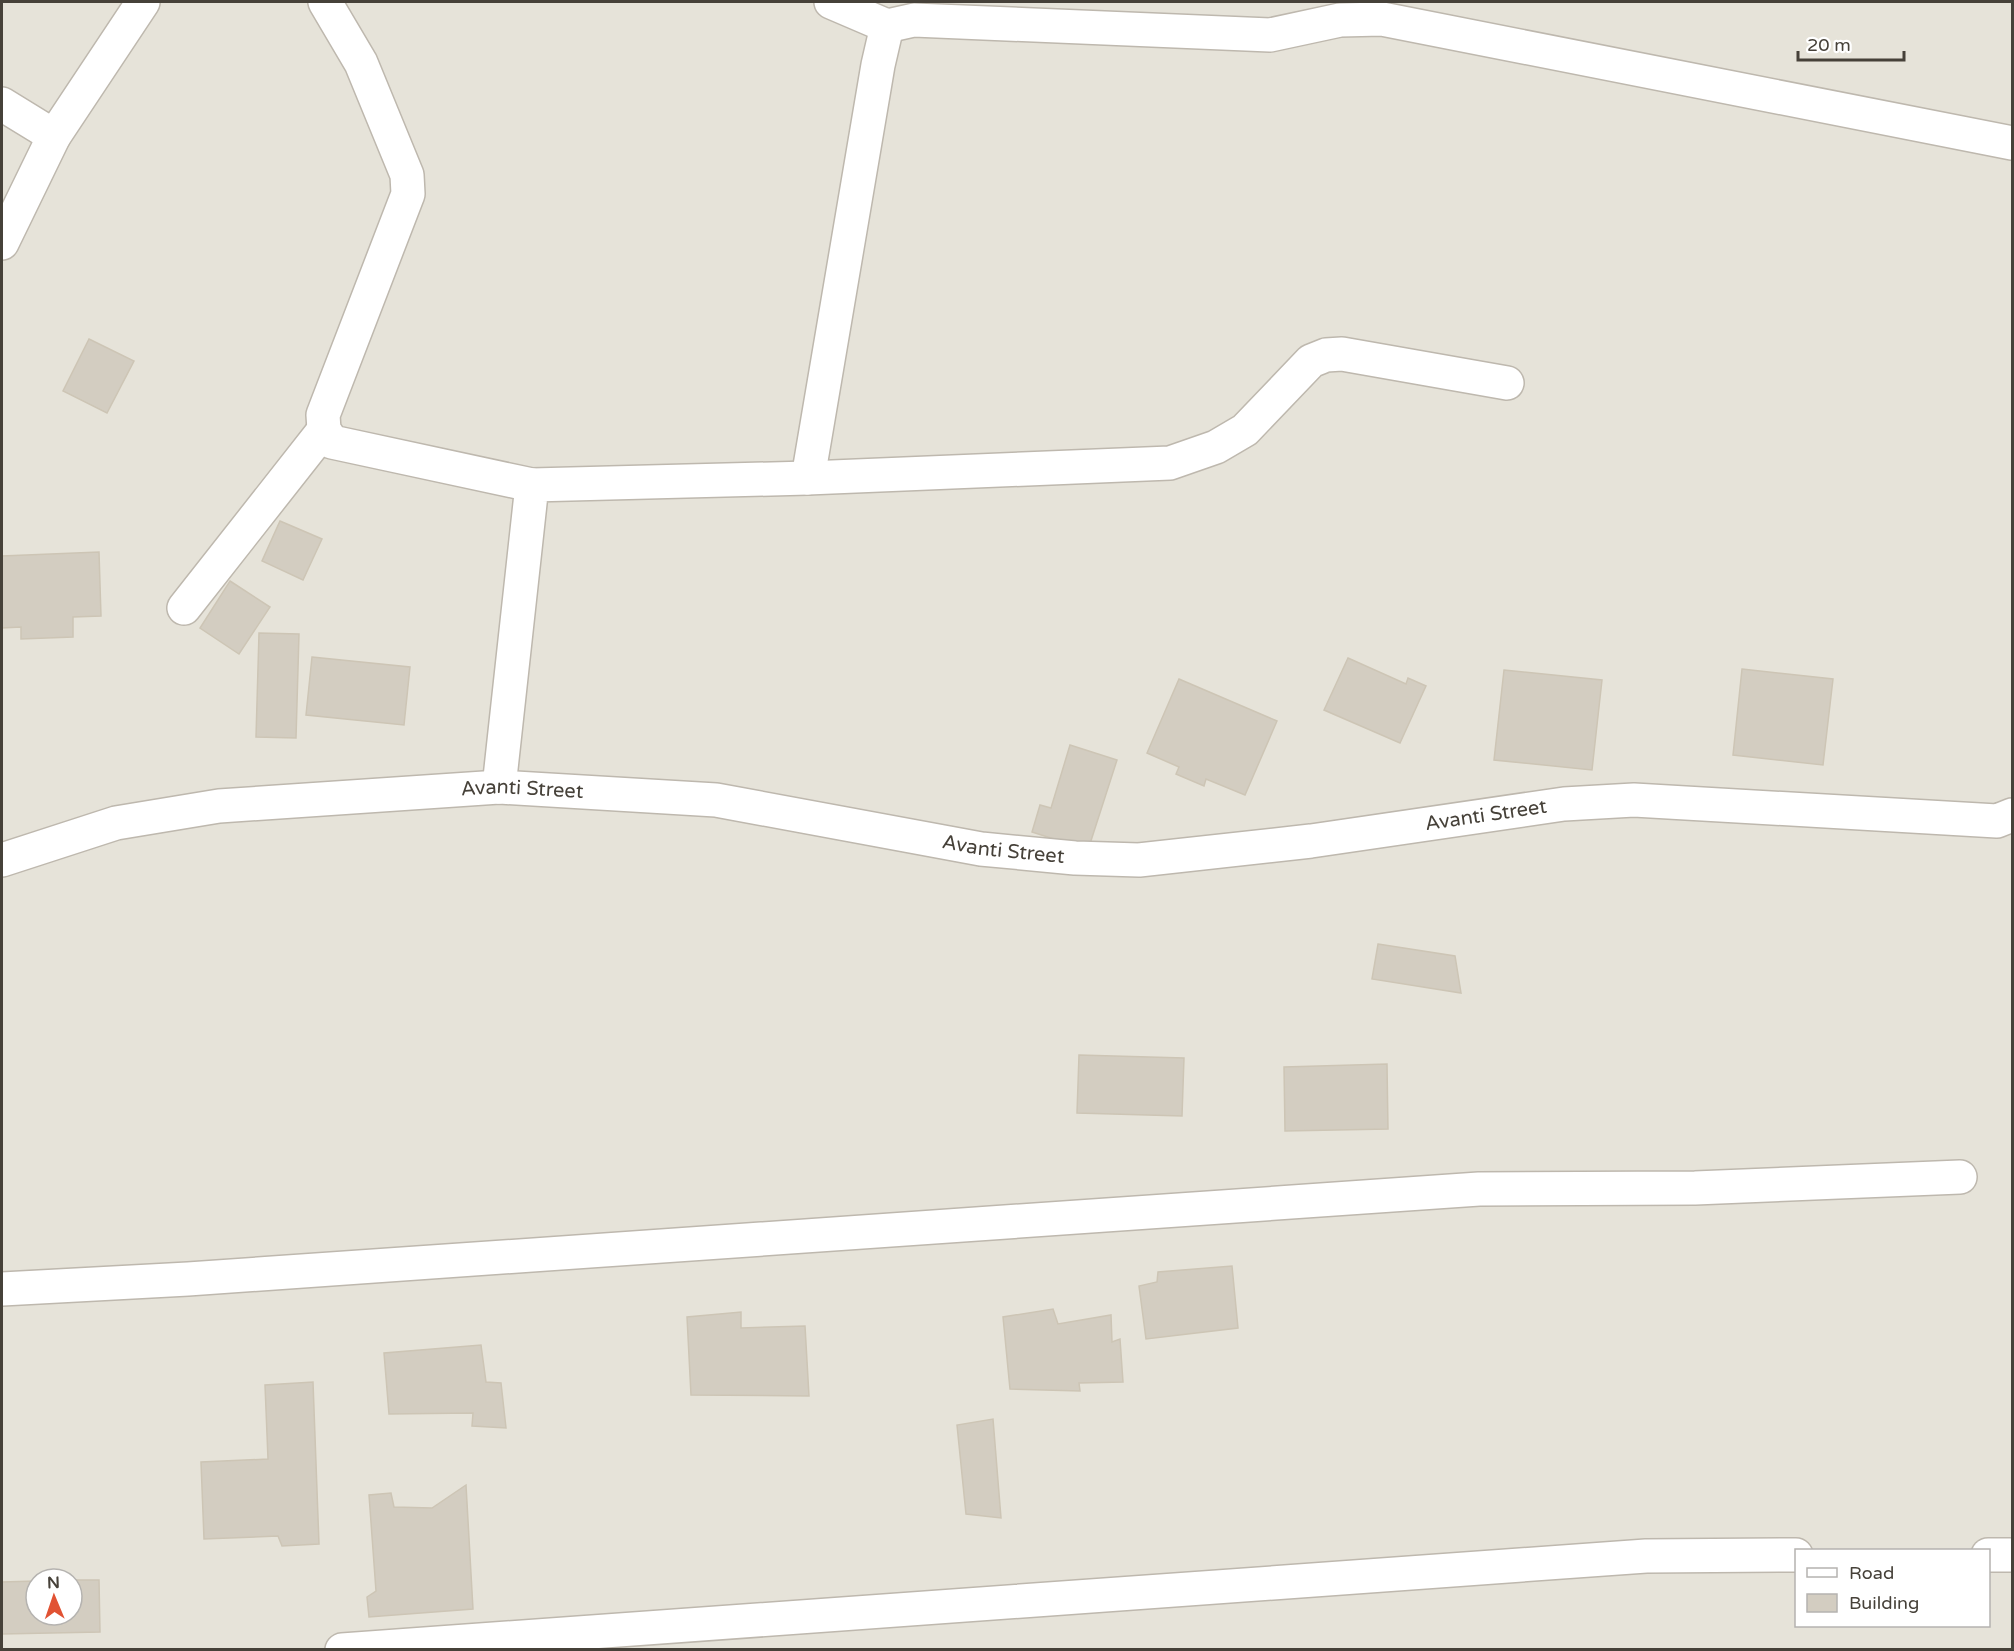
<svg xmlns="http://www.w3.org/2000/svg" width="2014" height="1651" font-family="'Varela Round',sans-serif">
	<rect width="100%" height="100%" fill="#f3f1ea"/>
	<path fill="#e6e3d9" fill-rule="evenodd" d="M2 2H2012V1649L2 1650ZM1796 1550H1988V1626H1796ZM36 1579H72V1615H36Z"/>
	<g fill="#d3cdc1" stroke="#cdc5b5" stroke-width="1.5">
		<path d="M89 339 134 361 107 413 63 391Z"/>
		<path d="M280 521 322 539 303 580 262 561Z"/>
		<path d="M99 552 101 616 73 617V637L21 639V627L2 628V556Z"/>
		<path d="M230 581 270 607 239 654 200 628Z"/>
		<path d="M259 633 299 634 296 738 256 737Z"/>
		<path d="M312 657 410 667 404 725 306 715Z"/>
		<path d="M1348 658 1406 684 1408 678 1426 686 1400 743 1324 710Z"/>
		<path d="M1742 669 1833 679 1823 765 1733 755Z"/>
		<path d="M1504 670 1602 680 1592 770 1494 760Z"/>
		<path d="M1179 679 1277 721 1245 795 1206 779 1204 786 1176 774 1179 767 1147 753Z"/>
		<path d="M1070 745 1117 760 1088 850 1032 832 1040 805 1051 808Z"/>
		<path d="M1378 944 1455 956 1461 993 1372 979Z"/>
		<path d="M1079 1055 1184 1058 1182 1116 1077 1113Z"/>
		<path d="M1387 1064 1388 1129 1285 1131 1284 1067Z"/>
		<path d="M1232 1266 1238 1328 1146 1339 1139 1286 1157 1282 1158 1272Z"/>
		<path d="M1053 1309 1058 1324 1111 1315 1112 1342 1120 1339 1123 1382 1079 1383 1080 1391 1010 1389 1003 1317Z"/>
		<path d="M741 1312V1328L805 1326 809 1396 691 1395 687 1317Z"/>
		<path d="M481 1345 486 1382 501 1383 506 1428 472 1426 473 1413 389 1414 384 1353Z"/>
		<path d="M313 1382 319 1544 282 1546 278 1536 204 1539 201 1462 268 1459 265 1385Z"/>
		<path d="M993 1419 1001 1518 966 1514 957 1425Z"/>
		<path d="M466 1485 473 1609 369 1617 367 1597 376 1591 369 1495 391 1493 394 1507 432 1508Z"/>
		<path d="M72 1580H99L100 1632 2 1634V1582L36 1581V1615H72Z"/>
	</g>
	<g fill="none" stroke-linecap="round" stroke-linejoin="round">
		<defs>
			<g id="minor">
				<path d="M325 2 361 63 407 175 408 194 323 415 324 430 332 442 532 485"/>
				<path d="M831 2 887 26 914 20 1270 35 1340 20 1382 19 2012 143"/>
				<path d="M2 104 54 136"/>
				<path d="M2 243 54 136 143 2"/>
				<path d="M808 478 878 65 887 26"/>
				<path d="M184 608 324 430"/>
				<path d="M499 787 532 485 808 478 1170 463 1216 447 1245 430 1311 361 1326 355 1342 354 1507 383"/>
				<path id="s1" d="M2 860 116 823 219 806 499 787 716 800 981 849 1075 858 1139 860 1311 841 1564 804 1634 800 1997 821 2012 815"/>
				<path d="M2 1289 188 1279 1479 1189 1695 1188 1960 1177"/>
				<path d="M1988 1555H2012"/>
				<path d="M342 1650 1646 1556 1796 1555"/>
			</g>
		</defs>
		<use href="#minor" stroke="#beb8ae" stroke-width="36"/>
		<use href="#minor" stroke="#fff" stroke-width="33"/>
	</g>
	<g text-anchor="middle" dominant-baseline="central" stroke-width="4.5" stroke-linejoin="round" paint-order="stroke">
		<g font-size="20" fill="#464139" stroke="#fff">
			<text stroke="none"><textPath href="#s1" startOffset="528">Avanti Street</textPath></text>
			<text stroke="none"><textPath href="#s1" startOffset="1500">Avanti Street</textPath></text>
			<text stroke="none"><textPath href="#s1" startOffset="1014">Avanti Street</textPath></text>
		</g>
	</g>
	<rect width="2014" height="1651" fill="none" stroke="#464139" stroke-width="6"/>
	<rect x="1795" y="1549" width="195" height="78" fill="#ffffff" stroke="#b5b3b0" stroke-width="1.5"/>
	<rect x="1807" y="1568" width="30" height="9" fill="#ffffff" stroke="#b5b3b0" stroke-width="1.5"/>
	<text x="1849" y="1579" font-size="18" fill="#464139">Road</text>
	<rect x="1807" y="1594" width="30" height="18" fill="#d3cdc1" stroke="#b5b3b0" stroke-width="1.5"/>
	<text x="1849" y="1609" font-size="18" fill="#464139">Building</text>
	<g transform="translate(54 1597) rotate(358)"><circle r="28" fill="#ffffff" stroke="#b5b3b0" stroke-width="1.5"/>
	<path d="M0-4.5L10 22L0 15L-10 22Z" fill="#e15233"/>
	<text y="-9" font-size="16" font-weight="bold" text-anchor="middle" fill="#464139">N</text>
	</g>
	<path d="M1798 51v9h106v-9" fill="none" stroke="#464139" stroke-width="3"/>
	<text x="1807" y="51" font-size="18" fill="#464139" stroke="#ffffff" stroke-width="4.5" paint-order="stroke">20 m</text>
</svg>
